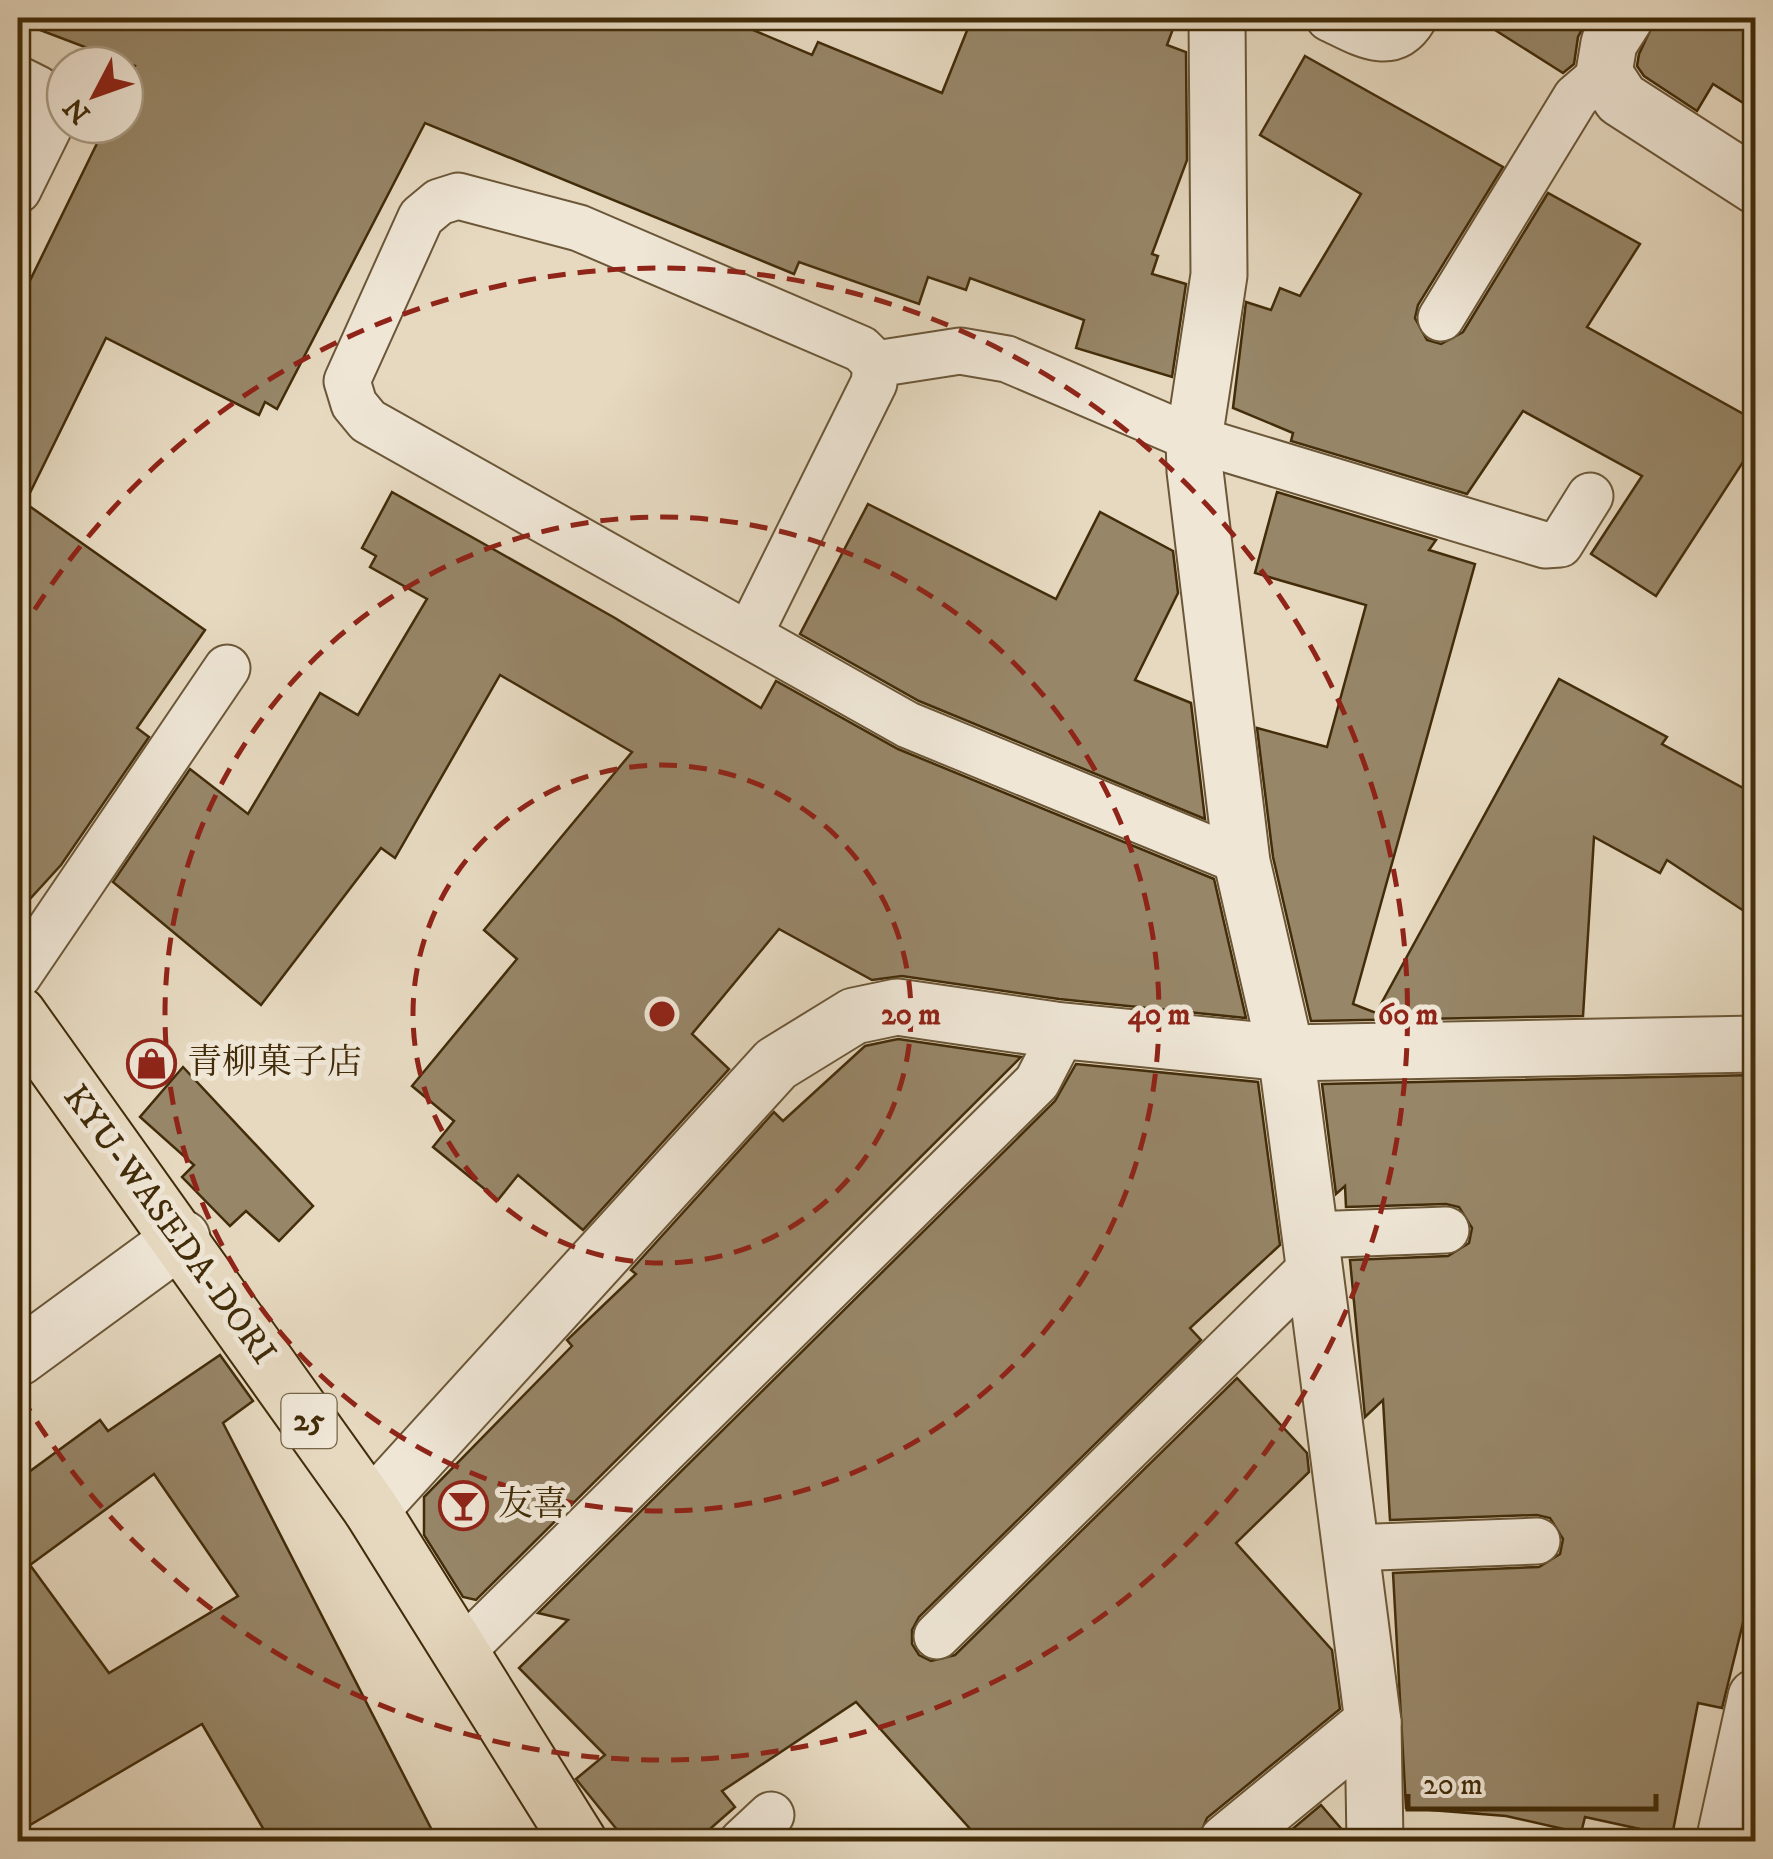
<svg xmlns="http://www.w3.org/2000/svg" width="1773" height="1859" font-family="'IM FELL DW Pica','Noto Serif JP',serif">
	<rect width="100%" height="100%" fill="#e6d9c0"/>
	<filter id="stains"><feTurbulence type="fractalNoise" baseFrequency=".002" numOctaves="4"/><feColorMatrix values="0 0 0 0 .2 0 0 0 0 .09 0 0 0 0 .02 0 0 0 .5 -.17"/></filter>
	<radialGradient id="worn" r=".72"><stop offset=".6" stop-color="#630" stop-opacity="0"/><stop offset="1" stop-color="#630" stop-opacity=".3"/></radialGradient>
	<g fill="#978668" stroke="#422c09" stroke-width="2.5" fill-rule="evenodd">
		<path d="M25 18H725L812 55 818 42 942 93 972 18H1177L1167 45 1186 52 1187 160 1152 254 1158 256 1152 274 1186 284 1172 377 1076 348 1084 320 970 278 966 290 928 277 919 304 799 262 794 274 425 123 277 409 265 402 259 415 106 338 25 503 205 630 137 728 149 737 61 865 18 912V305L106 125H125V87L135 66 24 24Z"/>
		<path d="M1476 18H1588L1578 37 1574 64 1563 73Z"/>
		<path d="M1656 18H1756V111L1713 84 1697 111 1644 76 1637 66 1639 54Z"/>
		<path d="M1305 56 1503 167 1418 305 1415 318 1427 340 1441 344 1463 332 1548 193 1640 244 1587 327 1756 421V442L1656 596 1591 554 1642 476 1523 411 1467 494 1291 441 1293 433 1233 408 1246 302 1271 310 1280 288 1300 296 1361 194 1260 135Z"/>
		<path d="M392 492 615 618 761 708 776 681 898 749 1214 879 1246 1018 1059 999 902 976 872 980 779 929 692 1034 729 1069 583 1230 518 1175 498 1200 433 1147 454 1121 412 1086 517 959 484 930 632 752 500 675 395 858 381 848 261 1005 113 882 190 769 248 814 320 693 358 715 427 599 370 567 376 556 362 548Z"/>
		<path d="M1277 492 1436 540 1429 550 1475 564 1353 1004 1376 1013 1559 679 1667 737 1662 744 1756 795V919L1667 860 1660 873 1594 837 1583 1016 1311 1021 1273 857 1257 728 1327 747 1366 605 1255 573Z"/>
		<path d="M868 504 1056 599 1100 512 1173 551 1178 593 1135 680 1191 703 1205 819 919 701 800 634Z"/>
		<path d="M898 1039 1021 1057 476 1600 463 1597 424 1535V1497L572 1346 567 1340 636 1274 631 1270 774 1112 783 1121 865 1046Z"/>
		<path d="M1076 1064 1258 1082 1280 1245 1190 1328 1201 1340 919 1617 912 1630V1644L919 1655 931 1661 955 1655 1237 1378 1307 1453 1309 1472 1236 1543 1332 1650 1340 1709 1207 1818 1197 1842H982L856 1702 722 1791 735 1807 695 1842H627L576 1779 605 1755 519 1668 568 1620 538 1613 1055 1101Z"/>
		<path d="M183 1067 313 1206 279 1241 246 1211 230 1226 182 1177 194 1165 140 1117Z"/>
		<path d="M1756 1075V1570L1722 1708 1698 1703 1672 1836 1585 1817 1581 1833 1506 1816 1406 1808 1393 1573 1539 1567 1560 1554 1563 1539 1550 1518 1537 1515 1390 1520 1383 1400 1365 1417 1350 1260 1448 1256 1469 1243 1472 1228 1459 1207 1446 1204 1346 1207 1345 1186 1336 1194 1322 1084Z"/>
		<path d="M220 1355 253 1401 223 1423 438 1842H271L202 1724 18 1832V1480L100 1420 108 1431ZM154 1474 238 1596 109 1673 30 1565Z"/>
		<path d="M1321 1805 1344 1832V1842H1277Z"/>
	</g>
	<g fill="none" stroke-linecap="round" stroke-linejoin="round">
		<defs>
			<g id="service">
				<path d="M1329 18C1359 32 1392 55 1414 18"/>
				<path d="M18 79 38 89 51 104V123L18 190"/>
				<path d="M1441 318 1576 97 1604 73"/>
				<path d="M876 364 861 349 579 228 458 196 439 202 421 217 347 381 354 404 368 421 908 725 1242 862"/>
				<path d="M749 635 874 383 876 364 960 351 1007 359 1194 439 1545 545 1560 544 1590 496"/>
				<path d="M18 976 227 668"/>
				<path d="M1310 1235 1446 1230"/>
				<path d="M1349 1548 1537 1541"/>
				<path d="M937 1636 1314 1265"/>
				<path d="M461 1652 1037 1082 1054 1049 1055 1030"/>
				<path d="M742 1842 771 1815"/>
			</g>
			<g id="minor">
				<path d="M1217 18 1219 275 1194 439 1195 471 1242 862 1286 1053 1314 1265 1373 1722 1375 1842"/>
				<path d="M1625 18 1609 43 1604 73 1621 99 1756 186"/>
				<path d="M18 1358 182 1238"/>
				<path d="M371 1509 776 1064 854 1016 897 1007 1055 1030 1286 1053 1756 1044"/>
				<path d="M1227 1842 1373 1722"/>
				<path d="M1724 1842 1756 1697"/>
			</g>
			<path id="primary" d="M18 1014 371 1509 579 1842"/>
		</defs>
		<use href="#service" stroke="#6b5737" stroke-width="49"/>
		<use href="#minor" stroke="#6b5737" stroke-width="59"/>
		<use href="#primary" stroke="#422c09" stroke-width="59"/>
		<use href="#service" stroke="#efe6d6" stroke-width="45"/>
		<use href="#minor" stroke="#efe6d6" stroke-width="55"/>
		<use href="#primary" stroke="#e6d9c0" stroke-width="55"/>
	</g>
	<g fill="none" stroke="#8f2418" stroke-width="5" stroke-dasharray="18 12">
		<circle cx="662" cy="1014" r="249"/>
		<circle cx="662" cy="1014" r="497"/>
		<path d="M19 635A746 746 0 1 1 19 1393"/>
	</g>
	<defs>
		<symbol id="shop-ring" viewBox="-11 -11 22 22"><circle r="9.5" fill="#efe6d6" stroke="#8f2418" stroke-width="1.5"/><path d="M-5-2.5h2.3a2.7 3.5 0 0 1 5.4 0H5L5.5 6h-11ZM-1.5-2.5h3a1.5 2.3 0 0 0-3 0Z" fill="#8f2418"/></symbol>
		<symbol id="bar-ring" viewBox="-11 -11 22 22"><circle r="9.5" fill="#efe6d6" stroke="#8f2418" stroke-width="1.5"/><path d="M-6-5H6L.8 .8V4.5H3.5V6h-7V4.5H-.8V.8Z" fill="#8f2418"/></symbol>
	</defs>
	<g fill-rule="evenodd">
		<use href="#shop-ring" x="124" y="1036" width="55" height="55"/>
		<use href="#bar-ring" x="436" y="1478" width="55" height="55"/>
	</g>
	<g text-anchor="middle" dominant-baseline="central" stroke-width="10" stroke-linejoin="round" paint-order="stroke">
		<rect fill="#efe6d6" stroke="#766446" stroke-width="2.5" x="281.5" y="1394" width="55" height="54" rx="8"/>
		<g font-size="32" font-weight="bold" fill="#422c09">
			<text x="309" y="1421">25</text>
		</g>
		<g font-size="35" fill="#422c09" stroke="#efe6d6" text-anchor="start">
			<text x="187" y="1063">青柳菓子店</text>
			<text x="498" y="1505">友喜</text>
		</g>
		<g font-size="35" fill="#422c09" stroke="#efe6d6">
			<text transform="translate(169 1225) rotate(54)">KYU-WASEDA-DORI</text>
		</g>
	</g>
	<circle cx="662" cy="1014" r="15" fill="#8f2418" stroke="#efe6d6" stroke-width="5"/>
	<g font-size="30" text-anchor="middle" font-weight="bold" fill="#8f2418" stroke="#efe6d6" stroke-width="10" stroke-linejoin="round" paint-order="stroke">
		<text x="911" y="1024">20 m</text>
		<text x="1159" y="1024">40 m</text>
		<text x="1408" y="1024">60 m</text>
	</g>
	<rect width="1773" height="1859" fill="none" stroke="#e6d9c0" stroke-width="60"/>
	<rect x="20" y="20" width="1733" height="1819" fill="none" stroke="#422c09" stroke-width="5"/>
	<rect x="30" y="30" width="1713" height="1799" fill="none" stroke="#422c09" stroke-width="2.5"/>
	<g transform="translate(95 95) rotate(229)"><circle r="48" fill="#efe6d6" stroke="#aa9c84" stroke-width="2.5"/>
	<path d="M0-8L18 38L0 25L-18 38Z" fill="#8f2418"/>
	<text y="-15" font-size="28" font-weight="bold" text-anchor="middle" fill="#422c09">N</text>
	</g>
	<path d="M1408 1794v15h248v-15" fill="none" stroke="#422c09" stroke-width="5"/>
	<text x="1423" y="1794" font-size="30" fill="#422c09" stroke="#efe6d6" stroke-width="8" paint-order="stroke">20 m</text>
	<rect width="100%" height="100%" filter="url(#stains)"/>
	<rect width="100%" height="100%" fill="url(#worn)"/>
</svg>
